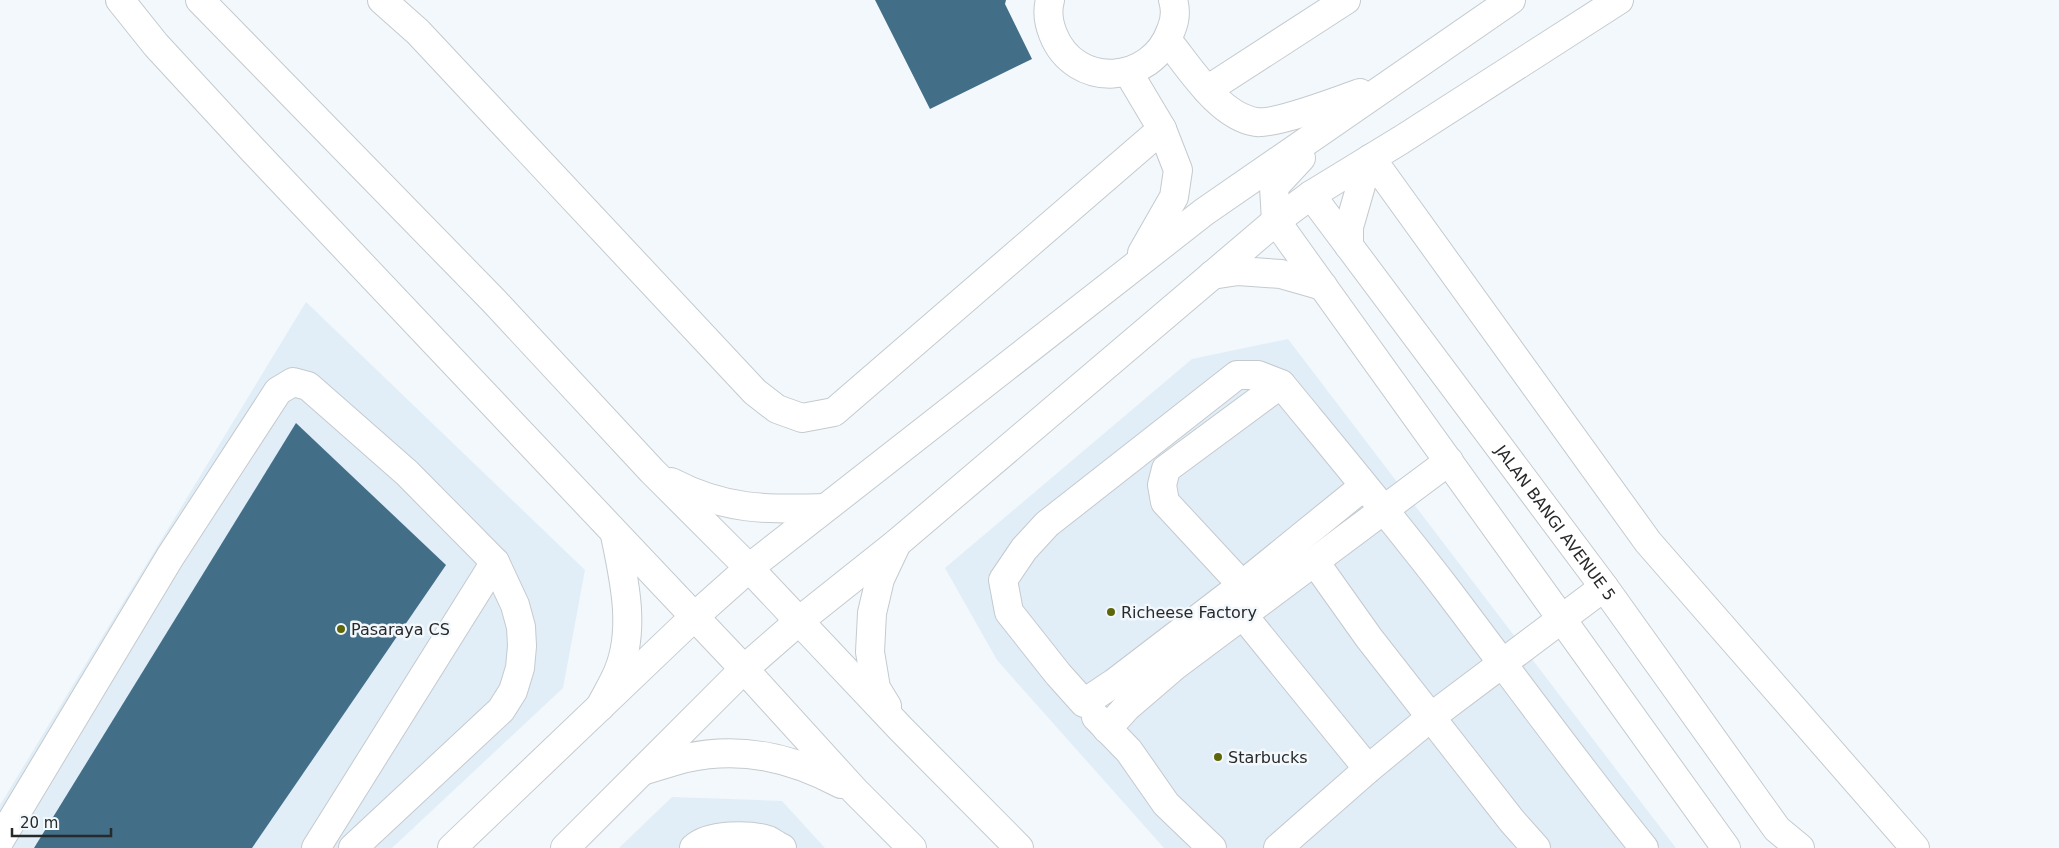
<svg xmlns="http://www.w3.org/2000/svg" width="2059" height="848" font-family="'DejaVu Sans',sans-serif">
	<rect width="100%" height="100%" fill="#f2f8fc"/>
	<g fill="#e1eef7">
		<path d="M306 302 585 570 563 688 392 848H0V805Z"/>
		<path d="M1288 339 1676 848H1164L997 660 945 568 1192 359Z"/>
		<path d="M672 797 782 801 825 848H619Z"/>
	</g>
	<g fill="#426e88">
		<path d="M875 0H1006L1005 4 1032 59 930 109Z"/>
		<path d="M296 423 446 565 252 848H34Z"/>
	</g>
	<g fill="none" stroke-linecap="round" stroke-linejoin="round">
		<defs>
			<g id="minor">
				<path d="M382 0 418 32 755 392 777 409 802 418 834 412 1162 129"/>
				<path d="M1050 0C1047 11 1049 24 1053 34 1075 90 1152 85 1171 30 1175 21 1176 10 1173 0"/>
				<path d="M1168 41C1190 68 1219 116 1256 122 1274 125 1341 100 1360 93"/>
				<path d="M1128 72 1162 129 1178 170 1174 197 1142 253"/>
				<path d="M1207 90 1346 0"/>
				<path d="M1371 158 1648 542 1915 848"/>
				<path id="s1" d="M1311 195 1604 587 1777 829 1800 848"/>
				<path d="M1276 221 1726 848"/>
				<path d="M1276 221 1274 187 1301 158"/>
				<path d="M1349 246V227L1368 161"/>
				<path d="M1212 275 1238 271 1281 274 1323 286"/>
				<path d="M1364 486 1242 585 1114 683 1084 703 1058 674 1009 612 1003 580 1024 549 1047 524 1237 375H1258L1281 384C1336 451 1392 518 1445 587 1511 674 1575 763 1644 848"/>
				<path d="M1315 562 1369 638 1512 821 1536 848"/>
				<path d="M1242 585 1165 502 1162 485 1166 469 1281 384"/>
				<path d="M1242 614 1368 769"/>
				<path d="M1096 717 1129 751 1166 804 1212 848"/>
				<path d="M1107 729 1126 708 1176 665 1449 461"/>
				<path d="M0 840 170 557 278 391 293 382 308 386 324 400 407 473 495 562 515 605 521 627 522 646 520 668 513 691 501 710 353 848"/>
				<path d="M316 848 495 562"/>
				<path d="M452 848 694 617 749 568 1204 212 1511 0"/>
				<path d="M565 848 744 669 799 621 897 543 1276 221 1311 195 1401 140 1619 0"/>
				<path d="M694 848C709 834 749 834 768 840 772 842 777 846 782 848"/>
				<path d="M1278 848 1368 769 1431 717 1604 587"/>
			</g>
			<g id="major">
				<path d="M120 0 156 45 252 149 744 669 855 791 912 848"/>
				<path d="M200 0 494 301 652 471 749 568 901 729 1019 848"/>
				<path d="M671 482C724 510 767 510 825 508"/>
				<path d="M887 706 876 688 870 652 872 613 880 579 897 543"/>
				<path d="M600 707C606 695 613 684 618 672 636 629 624 579 615 535"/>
				<path d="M642 771C656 767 671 762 686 758 741 746 791 757 841 784"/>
			</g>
		</defs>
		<use href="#minor" stroke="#c4cace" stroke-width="30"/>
		<use href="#major" stroke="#c4cace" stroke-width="30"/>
		<use href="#minor" stroke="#fff" stroke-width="28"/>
		<use href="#major" stroke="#fff" stroke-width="28"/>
	</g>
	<g fill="#5d670a" stroke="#f2f8fc" stroke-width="2">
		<circle cx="1111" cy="612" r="5"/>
		<circle cx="341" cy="629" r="5"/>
		<circle cx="1218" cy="757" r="5"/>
	</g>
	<g text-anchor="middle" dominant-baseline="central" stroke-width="5" stroke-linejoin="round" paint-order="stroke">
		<g font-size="16" fill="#27292b" stroke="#f2f8fc">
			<text stroke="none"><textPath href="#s1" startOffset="409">JALAN BANGI AVENUE 5</textPath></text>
		</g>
		<g font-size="16" fill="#27292b" stroke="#f2f8fc" text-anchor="start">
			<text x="1121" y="612">Richeese Factory</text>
			<text x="351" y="629">Pasaraya CS</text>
			<text x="1228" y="757">Starbucks</text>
		</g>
	</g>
	<path d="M12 828v8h99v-8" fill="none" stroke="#27292b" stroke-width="2.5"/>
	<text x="20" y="828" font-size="15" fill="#27292b" stroke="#f2f8fc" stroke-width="4" paint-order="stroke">20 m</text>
</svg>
